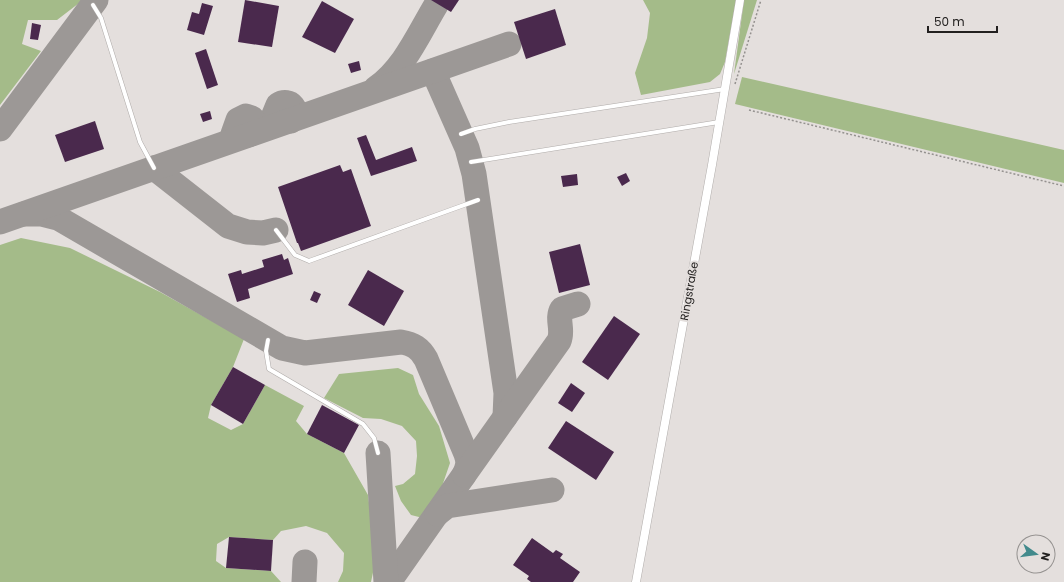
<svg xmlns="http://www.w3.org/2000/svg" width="1064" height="582" font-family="Poppins,sans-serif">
	<rect width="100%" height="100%" fill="#e4dfdd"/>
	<g fill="#a4bb89">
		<path d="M0 0H83L57 20H28L22 44 41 51 0 105Z"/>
		<path d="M643 0H736L725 62 720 74 710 82 641 95 635 73 647 38 650 13Z"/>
		<path d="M744 0H757L734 74Z"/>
		<path d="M742 77 1064 150V183L735 104Z"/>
		<path d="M21 238 70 248 160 292 244 339 233 367 211 405 208 418 231 430 243 424 265 385 304 406 296 421 307 434 344 453 368 495 376 558 371 582H338L343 571 344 553 327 533 306 526 281 531 273 540 229 537 217 544 216 561 226 568 271 571 281 582H0V245Z"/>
		<path d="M398 368 413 375 419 394 439 426 450 463 440 492 423 518 411 515 401 501 395 486 403 484 415 474 417 456 416 441 402 426 381 419 363 418 324 398 339 374Z"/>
	</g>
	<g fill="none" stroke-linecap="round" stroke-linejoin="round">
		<g stroke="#9c9896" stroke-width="25">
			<path d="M433 71 467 148 474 174 506 393 505 417"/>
			<path d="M376 88C404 69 419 33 436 5"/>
			<path d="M271 122 278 105C290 97 301 111 291 121"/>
			<path d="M0 129 96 0"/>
			<path d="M233 134 238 120 246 116 252 118 256 124 254 131 249 135"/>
			<path d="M154 168 228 226 247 232 263 233 276 230"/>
			<path d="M24 214H42L58 218 282 348 305 353 401 342C413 344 420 348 426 359L466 454C469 462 468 467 464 475L389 582"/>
			<path d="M0 222 509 44"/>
			<path d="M378 453 386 582"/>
			<path d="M464 475 559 341C564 330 556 319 562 309L578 304"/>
			<path d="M437 514 447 506 552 490"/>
			<path d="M304 582 305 562"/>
		</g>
	</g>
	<g fill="#4a294d">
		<path d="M245 0 279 6 272 47 238 42Z"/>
		<path d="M431 0H459L451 12Z"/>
		<path d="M322 1 354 19 335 53 302 37Z"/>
		<path d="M202 3 213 6 204 35 187 30 192 12 199 14Z"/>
		<path d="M555 9 566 45 526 59 514 22Z"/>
		<path d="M32 23 41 25 38 40 30 39Z"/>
		<path d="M206 49 218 85 207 89 195 53Z"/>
		<path d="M359 61 361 70 351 73 348 64Z"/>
		<path d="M210 111 212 119 203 122 200 114Z"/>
		<path d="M95 121 104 149 65 162 55 135Z"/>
		<path d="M366 135 376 160 412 147 417 161 371 176 357 138Z"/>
		<path d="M340 165 343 172 351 169 371 226 301 251 298 243H297L278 187Z"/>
		<path d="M626 173 630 181 622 186 617 177Z"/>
		<path d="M577 174 578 185 563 187 561 176Z"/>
		<path d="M580 244 590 285 559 293 549 252Z"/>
		<path d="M282 254 284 260 288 258 293 274 248 289 250 298 237 302 228 274 241 270 242 274 264 267 262 260Z"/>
		<path d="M368 270 404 291 384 326 348 305Z"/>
		<path d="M314 291 321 294 317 303 310 300Z"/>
		<path d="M614 316 640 334 608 380 582 362Z"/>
		<path d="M233 367 265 385 243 424 211 405Z"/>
		<path d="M571 383 585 393 572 412 558 403Z"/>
		<path d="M322 405 359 425 344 453 307 434Z"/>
		<path d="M566 421 614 452 596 480 548 448Z"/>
		<path d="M229 537 273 540 271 571 226 568Z"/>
		<path d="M532 538 553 553 556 550 563 554 560 558 580 572 573 582H531L527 579 529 576 513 565Z"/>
	</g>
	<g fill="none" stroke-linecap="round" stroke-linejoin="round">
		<defs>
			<g id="lane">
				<path d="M93 5 101 18 140 142 154 168"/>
				<path d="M461 134 475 129 509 122 725 89"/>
				<path d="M471 162 719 122"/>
				<path d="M276 230 295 255 309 261 478 200"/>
				<path d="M268 340 266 351 269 369 363 424 374 438 378 453"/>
			</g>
			<path id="street" d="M636 582 712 165 740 0"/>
		</defs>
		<use href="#lane" stroke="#b0acaa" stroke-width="5"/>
		<use href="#street" stroke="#b0acaa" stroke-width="9"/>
		<g stroke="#94918f" stroke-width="1.5" stroke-dasharray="2 2" stroke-linecap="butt">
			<path d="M735 84 761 0"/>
			<path d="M749 110 1064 186"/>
		</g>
		<use href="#lane" stroke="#fff" stroke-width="4"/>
		<use href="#street" stroke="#fff" stroke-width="8"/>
	</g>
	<g text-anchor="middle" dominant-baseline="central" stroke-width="4" stroke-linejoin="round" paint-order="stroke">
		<g font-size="11" fill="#22201f" stroke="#e4dfdd">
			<text transform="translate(689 291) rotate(-80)">Ringstraße</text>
		</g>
	</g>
	<g transform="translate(1036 554) rotate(104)"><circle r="19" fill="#e4dfdd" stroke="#969391"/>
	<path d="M0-3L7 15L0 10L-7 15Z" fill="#428a8c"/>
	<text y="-6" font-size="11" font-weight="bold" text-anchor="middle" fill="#22201f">N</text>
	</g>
	<path d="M928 26v6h69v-6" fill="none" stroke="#22201f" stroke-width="2"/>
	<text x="934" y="26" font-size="12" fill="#22201f" stroke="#e4dfdd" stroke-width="3" paint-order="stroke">50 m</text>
</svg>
